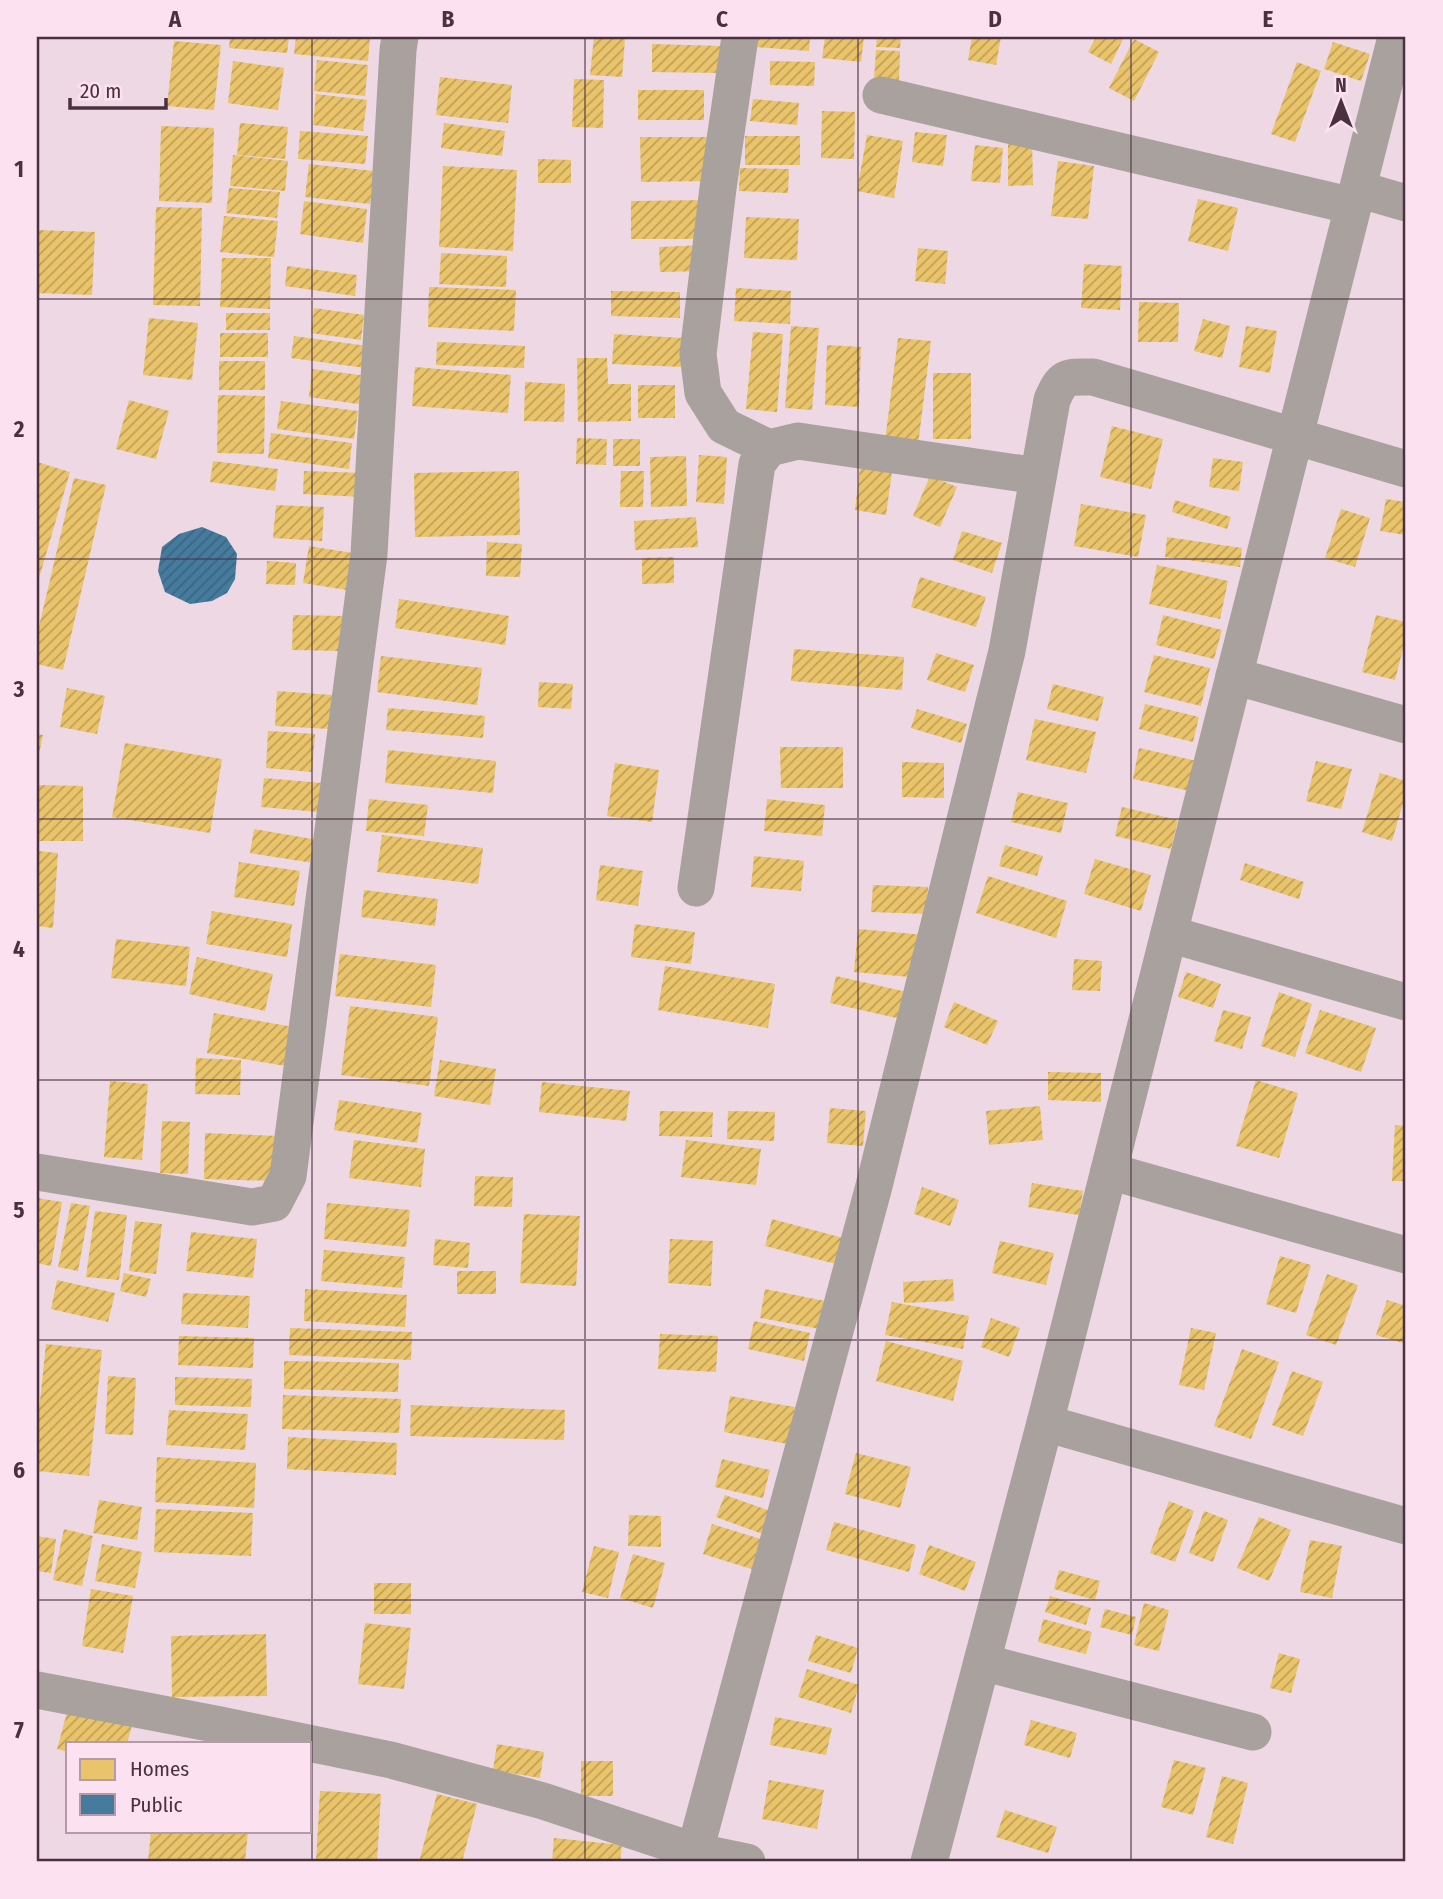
<svg xmlns="http://www.w3.org/2000/svg" width="1443" height="1899" font-family="'Fira Sans Condensed',sans-serif">
	<defs>
		<pattern id="homes-hatch" width="6" height="6" patternUnits="userSpaceOnUse" patternTransform="scale(1.75)"><rect width="6" height="6" fill="#e9c46a"/><path d="M-1 1l2-2M0 6l6-6M5 7l2-2" fill="none" stroke="#bfa059"/></pattern>
		<pattern id="public-hatch" width="6" height="6" patternUnits="userSpaceOnUse" patternTransform="scale(1.75)"><rect width="6" height="6" fill="#457b9d"/><path d="M-1 1l2-2M0 6l6-6M5 7l2-2" fill="none" stroke="#3c6581"/></pattern>
	</defs>
	<rect width="100%" height="100%" fill="#eed8e4"/>
	<g fill="url(#homes-hatch)">
		<path d="M230 37H289L287 53 229 48Z"/>
		<path d="M296 37H370L368 61 294 54Z"/>
		<path d="M594 37 625 39 622 77 590 75Z"/>
		<path d="M756 37H810L809 51 755 47Z"/>
		<path d="M825 37H864L861 62 822 58Z"/>
		<path d="M877 37H901L900 48 876 47Z"/>
		<path d="M972 37H1001L996 65 968 60Z"/>
		<path d="M1096 37H1124L1111 64 1088 52Z"/>
		<path d="M1134 39 1159 52 1134 101 1109 88Z"/>
		<path d="M174 41 221 45 214 110 167 106Z"/>
		<path d="M1333 42 1370 54 1361 81 1324 69Z"/>
		<path d="M652 44 722 46 721 73 652 72Z"/>
		<path d="M876 50 900 51 899 81 874 79Z"/>
		<path d="M317 60 368 65 365 96 314 91Z"/>
		<path d="M233 61 284 68 278 110 228 103Z"/>
		<path d="M770 61 815 62 814 86 770 85Z"/>
		<path d="M1297 62 1321 71 1295 142 1271 134Z"/>
		<path d="M440 77 512 85 508 123 436 115Z"/>
		<path d="M574 79 604 80 603 128 572 127Z"/>
		<rect x="638" y="90" width="66" height="30"/>
		<path d="M316 94 367 100 363 131 313 125Z"/>
		<path d="M753 99 799 103 797 125 750 121Z"/>
		<path d="M822 111 855 112 854 159 821 158Z"/>
		<path d="M240 123 288 127 285 159 237 155Z"/>
		<path d="M444 123 505 131 502 156 441 148Z"/>
		<path d="M161 126 214 128 212 203 159 201Z"/>
		<path d="M300 131 368 136 365 164 298 159Z"/>
		<path d="M915 132 947 135 943 166 912 162Z"/>
		<path d="M867 135 903 141 894 198 857 191Z"/>
		<rect x="745" y="136" width="55" height="29"/>
		<path d="M640 137H708V181L641 182Z"/>
		<path d="M1008 139H1032L1033 185 1008 186Z"/>
		<path d="M975 145 1003 148 1000 183 971 181Z"/>
		<path d="M233 155 288 161 285 191 230 186Z"/>
		<path d="M538 159 571 160V183H538Z"/>
		<path d="M1058 161 1094 166 1088 219 1051 216Z"/>
		<path d="M309 164 374 171 370 204 305 197Z"/>
		<path d="M443 166 517 170 513 251 439 247Z"/>
		<path d="M740 168 789 169 788 193 739 191Z"/>
		<path d="M229 188 280 192 277 218 226 213Z"/>
		<path d="M1198 199 1238 208 1228 251 1188 241Z"/>
		<path d="M705 200 706 239H631V201Z"/>
		<path d="M304 201 367 209 363 243 300 234Z"/>
		<path d="M156 207 202 208 200 306 153 305Z"/>
		<path d="M224 216 278 221 274 257 220 252Z"/>
		<path d="M746 217 799 219 797 260 744 258Z"/>
		<path d="M37 230 95 232 92 295 37 293Z"/>
		<path d="M706 245V271L660 272 659 247Z"/>
		<path d="M918 248 948 251 945 284 915 281Z"/>
		<path d="M441 253 507 256 506 287 439 284Z"/>
		<path d="M222 258H271L270 309 220 307Z"/>
		<path d="M1084 264 1122 266 1120 310 1081 308Z"/>
		<path d="M287 266 357 275 355 296 285 286Z"/>
		<path d="M429 287 516 290 514 331 428 327Z"/>
		<path d="M736 288 791 291 790 324 734 321Z"/>
		<path d="M611 291 680 292V318L611 316Z"/>
		<path d="M1139 302 1179 303 1178 342H1138Z"/>
		<path d="M314 308 364 315 361 340 311 333Z"/>
		<rect x="226" y="313" width="44" height="17"/>
		<path d="M149 318 198 323 192 380 143 375Z"/>
		<path d="M1203 319 1230 326 1222 358 1194 351Z"/>
		<path d="M791 326 819 328 812 410 785 408Z"/>
		<path d="M1246 326 1277 331 1270 373 1239 367Z"/>
		<path d="M753 332 783 334 777 412 746 409Z"/>
		<rect x="220" y="333" width="48" height="24"/>
		<path d="M614 334 683 338 682 367 612 364Z"/>
		<path d="M294 336 368 346 365 368 291 358Z"/>
		<path d="M898 338 931 341 918 445 885 441Z"/>
		<path d="M437 342 525 346 524 368 436 365Z"/>
		<path d="M827 345 861 347 859 407 825 405Z"/>
		<path d="M577 358H607L608 384H631V421L578 422Z"/>
		<rect x="219" y="361" width="46" height="29"/>
		<path d="M415 367 511 375 508 413 412 406Z"/>
		<path d="M312 369 368 376 365 405 309 397Z"/>
		<rect x="933" y="373" width="38" height="66"/>
		<path d="M525 382 565 384 564 422 524 421Z"/>
		<rect x="638" y="385" width="37" height="33"/>
		<path d="M218 395 265 396 264 454 217 453Z"/>
		<path d="M129 400 169 411 156 459 116 449Z"/>
		<path d="M281 401 358 411 354 439 277 429Z"/>
		<path d="M1112 426 1163 439 1151 489 1100 477Z"/>
		<path d="M271 433 352 443 349 469 268 458Z"/>
		<path d="M577 438 607 439 606 465 576 464Z"/>
		<rect x="613" y="439" width="27" height="27"/>
		<path d="M699 455 727 457 724 504 696 502Z"/>
		<path d="M686 456 687 506 651 507 650 457Z"/>
		<path d="M1213 458 1243 462 1239 491 1209 487Z"/>
		<path d="M213 461 278 469 275 491 210 482Z"/>
		<path d="M37 462 70 472 37 585Z"/>
		<path d="M860 467 892 472 886 515 855 510Z"/>
		<path d="M304 471 364 473 363 497 303 494Z"/>
		<path d="M519 471 520 535 415 537 414 473Z"/>
		<path d="M621 471H644L643 507H620Z"/>
		<path d="M930 476 957 487 940 527 913 516Z"/>
		<path d="M74 478 106 485 63 670 37 664V635Z"/>
		<path d="M1386 499 1406 502V535L1380 531Z"/>
		<path d="M1175 500 1231 517 1227 529 1172 512Z"/>
		<path d="M1081 504 1146 515 1138 557 1074 546Z"/>
		<path d="M276 505 324 507 322 541 273 538Z"/>
		<path d="M1341 509 1370 518 1355 567 1325 558Z"/>
		<path d="M696 517 698 547 635 550 634 521Z"/>
		<path d="M962 531 1002 543 992 573 953 560Z"/>
		<path d="M1167 537 1242 548 1240 567 1165 557Z"/>
		<path d="M487 542 522 544 520 577 486 576Z"/>
		<path d="M309 546 359 554 353 591 303 583Z"/>
		<path d="M674 557V583L642 584V558Z"/>
		<path d="M267 561 296 563 295 585 266 584Z"/>
		<path d="M1157 565 1228 581 1220 619 1149 604Z"/>
		<path d="M920 577 986 597 976 627 911 607Z"/>
		<path d="M399 599 509 616 505 645 395 628Z"/>
		<path d="M293 615 343 616 342 651 292 650Z"/>
		<path d="M1163 615 1222 630 1214 659 1156 645Z"/>
		<path d="M1376 615 1406 622V637L1395 680 1362 672Z"/>
		<path d="M794 649 904 657 902 690 791 681Z"/>
		<path d="M936 653 974 665 965 692 927 680Z"/>
		<path d="M1154 655 1210 668 1201 706 1144 692Z"/>
		<path d="M381 656 482 668 477 705 377 692Z"/>
		<path d="M539 682 573 684 571 709 538 707Z"/>
		<path d="M1053 684 1104 697 1098 721 1047 709Z"/>
		<path d="M67 688 105 696 97 734 60 727Z"/>
		<path d="M277 691 332 695 330 729 275 726Z"/>
		<path d="M1145 704 1199 717 1193 742 1139 729Z"/>
		<path d="M388 708 485 716 483 738 386 730Z"/>
		<path d="M917 709 967 724 961 743 911 728Z"/>
		<path d="M1035 719 1096 732 1086 773 1026 760Z"/>
		<path d="M268 731 315 734 312 772 266 768Z"/>
		<path d="M37 734 43 735 38 759H37Z"/>
		<path d="M125 743 222 759 210 833 112 817Z"/>
		<path d="M780 747H843V788H781Z"/>
		<path d="M1139 748 1197 761 1190 791 1133 779Z"/>
		<path d="M388 750 496 761 493 793 385 783Z"/>
		<path d="M1316 761 1352 769 1341 809 1306 801Z"/>
		<path d="M902 762 944 763V798L902 797Z"/>
		<path d="M615 763 659 770 652 822 607 816Z"/>
		<path d="M1380 773 1406 781V793L1392 841 1362 832Z"/>
		<path d="M264 778 322 783 319 812 261 807Z"/>
		<path d="M37 785 83 786V841H37Z"/>
		<path d="M1018 792 1068 803 1061 833 1011 822Z"/>
		<path d="M369 799 428 805 424 836 366 831Z"/>
		<path d="M767 799 825 805 822 836 764 831Z"/>
		<path d="M1122 807 1178 820 1171 849 1115 836Z"/>
		<path d="M254 829 318 840 314 863 250 853Z"/>
		<path d="M382 835 483 848 478 884 377 872Z"/>
		<path d="M1005 845 1043 856 1037 876 999 866Z"/>
		<path d="M37 851 58 853 53 928 37 926Z"/>
		<path d="M754 856 804 861 801 891 751 887Z"/>
		<path d="M1095 859 1151 875 1141 911 1084 894Z"/>
		<path d="M239 862 300 871 294 906 234 897Z"/>
		<path d="M1245 863 1304 882 1299 899 1240 880Z"/>
		<path d="M600 865 643 871 638 906 596 900Z"/>
		<path d="M988 876 1067 901 1056 938 976 913Z"/>
		<path d="M873 885 928 887 927 914 871 912Z"/>
		<path d="M364 890 438 899 435 926 361 917Z"/>
		<path d="M212 911 292 924 287 957 206 944Z"/>
		<path d="M635 924 695 932 691 964 631 957Z"/>
		<path d="M858 929 925 935 921 978 854 972Z"/>
		<path d="M116 939 190 947 186 986 111 978Z"/>
		<path d="M340 954 436 965 431 1007 335 996Z"/>
		<path d="M197 957 273 974 265 1011 189 994Z"/>
		<path d="M1074 959 1102 961 1100 991 1072 990Z"/>
		<path d="M665 966 775 984 768 1028 658 1010Z"/>
		<path d="M1186 972 1221 984 1213 1008 1178 997Z"/>
		<path d="M836 976 907 992 901 1019 830 1003Z"/>
		<path d="M1279 992 1312 1004 1295 1057 1261 1046Z"/>
		<path d="M954 1002 998 1021 987 1045 944 1027Z"/>
		<path d="M350 1006 438 1017 429 1086 341 1075Z"/>
		<path d="M1223 1010 1251 1017 1242 1049 1214 1041Z"/>
		<path d="M1320 1010 1376 1028 1361 1072 1305 1053Z"/>
		<path d="M214 1013 293 1027 286 1066 207 1053Z"/>
		<path d="M196 1058 241 1060 240 1095 195 1094Z"/>
		<path d="M440 1060 496 1069 490 1105 434 1096Z"/>
		<path d="M1048 1072 1101 1073V1102L1048 1100Z"/>
		<path d="M1256 1080 1298 1093 1279 1158 1236 1146Z"/>
		<path d="M110 1081 148 1084 142 1160 104 1157Z"/>
		<path d="M542 1082 630 1091 626 1121 539 1112Z"/>
		<path d="M339 1100 422 1113 417 1143 334 1130Z"/>
		<path d="M1040 1106 1043 1140 989 1145 986 1111Z"/>
		<path d="M830 1108 866 1111 863 1146 827 1143Z"/>
		<path d="M660 1111 713 1112 712 1137 659 1136Z"/>
		<path d="M728 1111 775 1112 774 1141 727 1139Z"/>
		<path d="M162 1121 190 1122 188 1174 160 1173Z"/>
		<path d="M1395 1125 1406 1126V1181H1392Z"/>
		<path d="M205 1133 278 1136 277 1181 204 1179Z"/>
		<path d="M354 1140 425 1149 421 1187 349 1178Z"/>
		<path d="M686 1140 761 1149 756 1185 681 1177Z"/>
		<path d="M475 1176 513 1177 512 1207 474 1206Z"/>
		<path d="M1032 1183 1083 1191 1079 1215 1028 1207Z"/>
		<path d="M922 1187 959 1200 950 1226 914 1214Z"/>
		<path d="M37 1198 62 1202 51 1266 37 1263Z"/>
		<path d="M71 1203 90 1206 78 1271 58 1267Z"/>
		<path d="M327 1203 410 1210 406 1247 324 1239Z"/>
		<path d="M95 1211 127 1215 119 1280 86 1277Z"/>
		<path d="M524 1214 580 1216 576 1286 520 1283Z"/>
		<path d="M772 1219 847 1239 840 1265 765 1246Z"/>
		<path d="M135 1221 162 1224 156 1274 129 1271Z"/>
		<path d="M191 1232 257 1239 253 1278 186 1271Z"/>
		<path d="M435 1239 470 1243 468 1268 433 1265Z"/>
		<path d="M670 1239 713 1241 711 1286 668 1283Z"/>
		<path d="M1000 1241 1054 1253 1046 1285 992 1273Z"/>
		<path d="M324 1250 405 1257 402 1288 321 1281Z"/>
		<path d="M1280 1256 1311 1265 1296 1313 1266 1304Z"/>
		<rect x="457" y="1271" width="39" height="23"/>
		<path d="M124 1273 151 1279 146 1297 120 1291Z"/>
		<path d="M1327 1274 1358 1285 1336 1345 1306 1335Z"/>
		<path d="M953 1279 954 1301 904 1303 903 1282Z"/>
		<path d="M57 1280 115 1293 108 1322 51 1309Z"/>
		<path d="M305 1289 407 1295 405 1327 304 1321Z"/>
		<path d="M765 1289 825 1301 820 1329 760 1318Z"/>
		<path d="M183 1293 250 1296 248 1328 181 1324Z"/>
		<path d="M1387 1300 1406 1306V1344L1376 1335Z"/>
		<path d="M892 1302 969 1316 963 1349 885 1335Z"/>
		<path d="M991 1318 1020 1328 1009 1357 981 1347Z"/>
		<path d="M754 1321 810 1333 804 1361 748 1349Z"/>
		<path d="M290 1328 412 1332 411 1360 289 1355Z"/>
		<path d="M1191 1328 1216 1333 1204 1390 1179 1385Z"/>
		<path d="M660 1334 718 1336 716 1372 658 1369Z"/>
		<path d="M179 1336 254 1338 253 1368 178 1365Z"/>
		<path d="M886 1341 963 1361 953 1401 876 1381Z"/>
		<path d="M46 1344 102 1350 89 1476 37 1471V1430Z"/>
		<path d="M1242 1349 1279 1362 1251 1439 1214 1426Z"/>
		<path d="M284 1361 399 1363 398 1392 284 1389Z"/>
		<path d="M1292 1371 1323 1382 1303 1436 1272 1425Z"/>
		<path d="M108 1376 136 1378 133 1435 105 1434Z"/>
		<path d="M175 1377 252 1379 251 1407 175 1405Z"/>
		<path d="M283 1395 401 1399 399 1433 282 1429Z"/>
		<path d="M730 1396 795 1407 788 1444 724 1432Z"/>
		<path d="M411 1405 565 1410 564 1440 410 1436Z"/>
		<path d="M169 1410 248 1414 245 1450 166 1445Z"/>
		<path d="M288 1437 397 1443 396 1475 287 1469Z"/>
		<path d="M856 1453 911 1467 900 1508 845 1494Z"/>
		<path d="M157 1457 256 1463 254 1508 155 1502Z"/>
		<path d="M722 1459 770 1470 763 1498 715 1487Z"/>
		<path d="M725 1495 776 1513 768 1536 716 1517Z"/>
		<path d="M99 1500 142 1507 137 1540 93 1533Z"/>
		<path d="M1169 1501 1194 1511 1175 1562 1150 1553Z"/>
		<path d="M156 1509 253 1513 251 1556 154 1552Z"/>
		<path d="M1204 1511 1228 1520 1213 1562 1189 1553Z"/>
		<path d="M629 1515 661 1516V1547L628 1546Z"/>
		<path d="M1259 1517 1291 1530 1269 1581 1237 1568Z"/>
		<path d="M834 1522 916 1545 909 1572 826 1550Z"/>
		<path d="M712 1524 767 1541 758 1571 703 1554Z"/>
		<path d="M64 1529 93 1536 82 1586 53 1580Z"/>
		<path d="M37 1536 56 1539 51 1573 37 1571Z"/>
		<path d="M1310 1540 1342 1546 1332 1598 1300 1592Z"/>
		<path d="M102 1544 142 1552 135 1588 95 1581Z"/>
		<path d="M929 1545 976 1562 965 1591 919 1574Z"/>
		<path d="M594 1546 619 1552 608 1598 582 1592Z"/>
		<path d="M633 1554 665 1563 653 1608 620 1598Z"/>
		<path d="M1059 1570 1100 1581 1095 1600 1054 1589Z"/>
		<rect x="374" y="1583" width="37" height="31"/>
		<path d="M91 1589 133 1596 123 1653 82 1646Z"/>
		<path d="M1050 1596 1091 1608 1086 1625 1045 1612Z"/>
		<path d="M1144 1603 1169 1610 1159 1651 1134 1645Z"/>
		<path d="M1105 1609 1136 1617 1132 1635 1100 1627Z"/>
		<path d="M1043 1619 1092 1632 1086 1654 1038 1642Z"/>
		<path d="M365 1623 411 1628 404 1689 358 1684Z"/>
		<path d="M266 1634 267 1696 172 1697 171 1636Z"/>
		<path d="M816 1635 858 1648 851 1673 808 1661Z"/>
		<path d="M1279 1653 1300 1659 1291 1693 1270 1688Z"/>
		<path d="M807 1669 859 1685 851 1713 798 1697Z"/>
		<path d="M69 1705 133 1722 127 1743H68V1752L57 1749Z"/>
		<path d="M775 1717 832 1728 826 1755 770 1745Z"/>
		<path d="M1031 1720 1077 1733 1070 1758 1024 1745Z"/>
		<path d="M497 1744 544 1752 540 1778 493 1770Z"/>
		<path d="M1174 1760 1206 1768 1193 1815 1161 1807Z"/>
		<rect x="581" y="1761" width="32" height="35"/>
		<path d="M1222 1776 1248 1783 1233 1844 1206 1837Z"/>
		<path d="M769 1780 824 1790 817 1829 762 1819Z"/>
		<path d="M320 1791 381 1794 377 1862H316Z"/>
		<path d="M437 1794 477 1804 462 1862H419Z"/>
		<path d="M1005 1810 1057 1827 1048 1853 996 1837Z"/>
		<path d="M151 1831H248L245 1862H148Z"/>
		<path d="M554 1838 622 1845 620 1862H552Z"/>
	</g>
	<path fill="url(#public-hatch)" d="M202 527 226 537 237 554 235 579 227 593 212 601 190 604 165 592 158 571 162 547 179 534Z"/>
	<g fill="none" stroke-linecap="round" stroke-linejoin="round">
		<g stroke="#a8a19e" stroke-width="37">
			<path d="M740 37 718 188 698 354 703 393 724 426 769 448"/>
			<path d="M881 95 1353 206"/>
			<path d="M1358 189 1406 203"/>
			<path d="M1234 676 1406 725"/>
			<path d="M696 888 757 464 769 448 798 441 1038 476"/>
			<path d="M1169 934 1406 1002"/>
			<path d="M1109 1171 1406 1255"/>
			<path d="M37 1172 252 1207 274 1203 288 1176 369 554 398 50 400 37"/>
			<path d="M1045 1423 1406 1526"/>
			<path d="M982 1662 1253 1732"/>
			<path d="M37 1690 220 1725 391 1760 543 1801 694 1851 747 1862"/>
			<path d="M692 1862 874 1186 1007 651 1052 400C1063 375 1066 377 1093 377L1406 469"/>
			<path d="M929 1862 1045 1423 1396 37"/>
		</g>
	</g>
	<path fill="none" stroke="#4b3140" stroke-width="2" stroke-opacity="0.55" d="M312 37V1862M585 37V1862M858 37V1862M1131 37V1862M37 299H1406M37 559H1406M37 819H1406M37 1080H1406M37 1340H1406M37 1600H1406"/>
	<rect width="1443" height="1899" fill="none" stroke="#fce1f0" stroke-width="77"/>
	<rect x="66" y="1742" width="245" height="91" fill="#fce1f0" stroke="#b59baa" stroke-width="2"/>
	<rect x="80" y="1759" width="35" height="21" fill="#e9c46a" stroke="#b59baa" stroke-width="2"/>
	<text x="130" y="1776" font-size="21" fill="#4b3140">Homes</text>
	<rect x="80" y="1794" width="35" height="21" fill="#457b9d" stroke="#b59baa" stroke-width="2"/>
	<text x="130" y="1812" font-size="21" fill="#4b3140">Public</text>
	<g transform="translate(1341 102)" stroke="#fce1f0" stroke-width="5" paint-order="stroke">
	<path d="M0-5L12 26L0 18L-12 26Z" fill="#4b3140"/>
	<text y="-10" font-size="19" font-weight="bold" text-anchor="middle" fill="#4b3140">N</text>
	</g>
	<path d="M70 98v10h96v-10" fill="none" stroke="#4b3140" stroke-width="3.5"/>
	<text x="80" y="98" font-size="21" fill="#4b3140" stroke="#fce1f0" stroke-width="5" paint-order="stroke">20 m</text>
	<rect x="38" y="38" width="1366" height="1822" fill="none" stroke="#4b3140" stroke-width="2.5"/>
	<g font-size="23" text-anchor="middle" font-weight="bold" fill="#4b3140">
		<text x="175" y="27">A</text>
		<text x="448" y="27">B</text>
		<text x="722" y="27">C</text>
		<text x="995" y="27">D</text>
		<text x="1268" y="27">E</text>
		<text x="19" y="177">1</text>
		<text x="19" y="437">2</text>
		<text x="19" y="697">3</text>
		<text x="19" y="957">4</text>
		<text x="19" y="1218">5</text>
		<text x="19" y="1478">6</text>
		<text x="19" y="1738">7</text>
	</g>
</svg>
